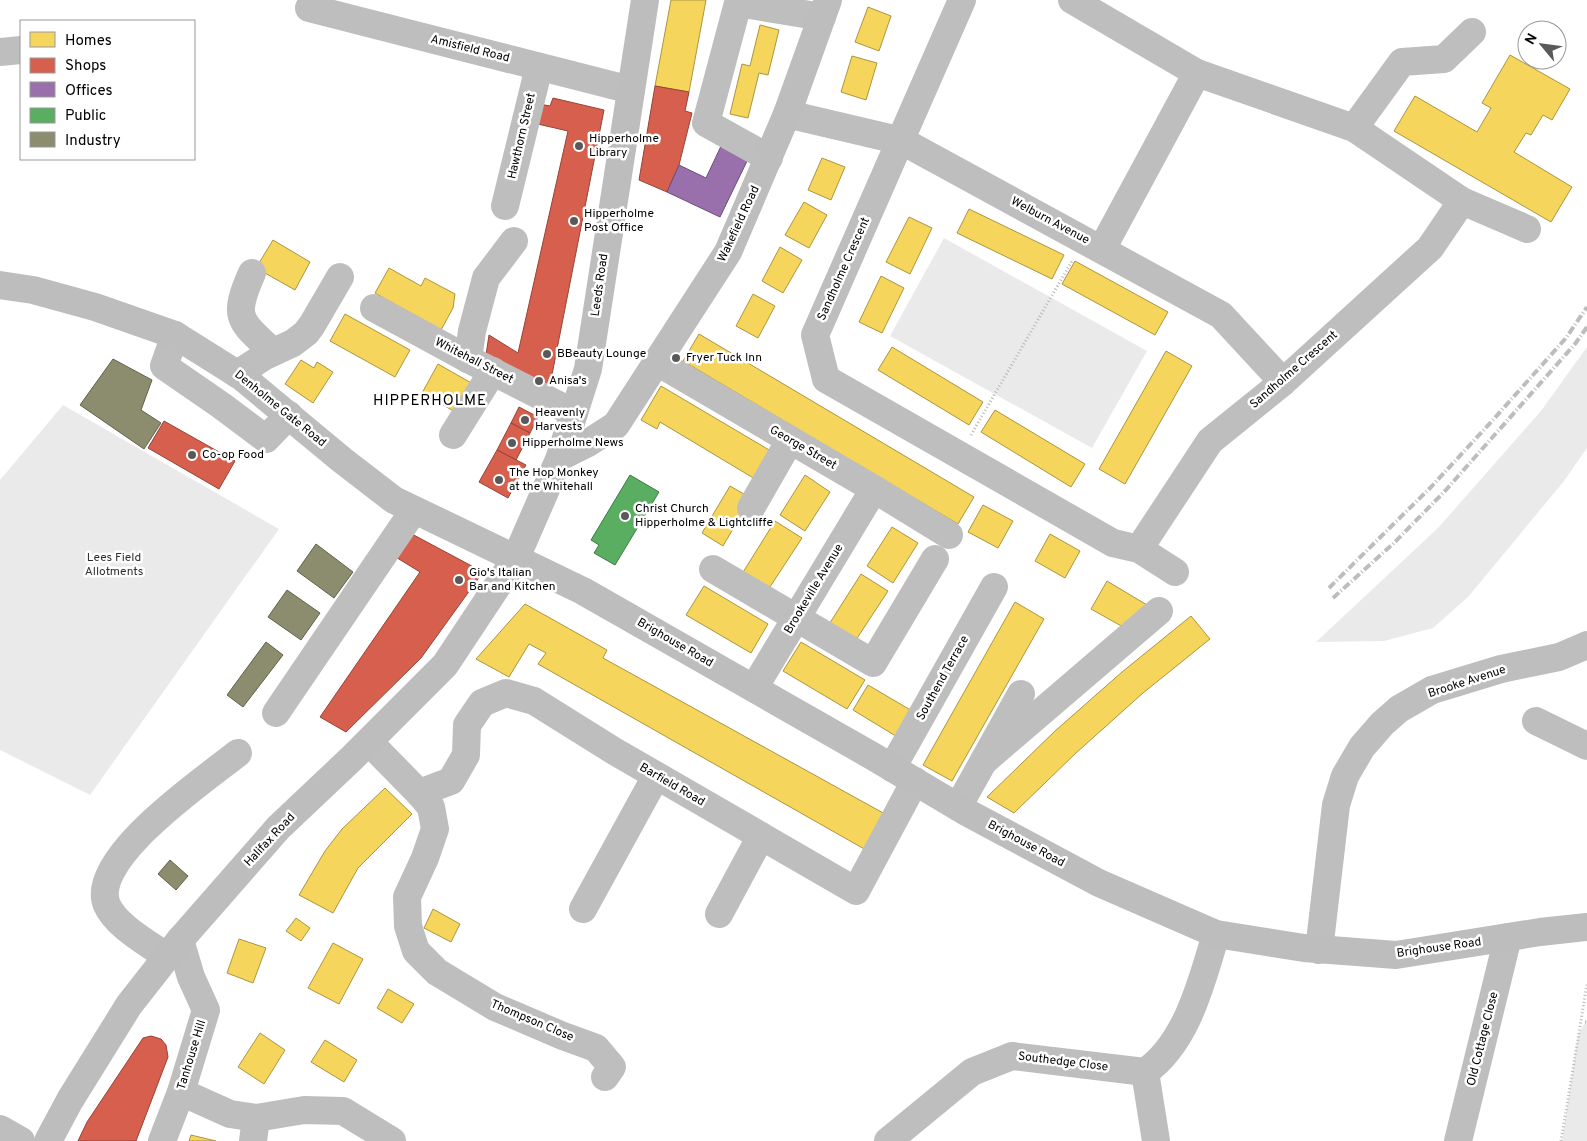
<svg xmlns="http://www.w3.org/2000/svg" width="1587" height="1141" font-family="Overpass,sans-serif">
	<rect width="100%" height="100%" fill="#fff"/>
	<g fill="#eaeaea">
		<path d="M944 238 1147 351 1092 448 890 336Z"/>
		<path d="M1587 347V448L1564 481 1468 597 1433 628 1384 641 1316 642 1438 528 1541 411Z"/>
		<path d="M63 405 279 529 90 795 0 750V480Z"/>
		<path d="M1587 1019V1141H1562L1578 1035Z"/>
	</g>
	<g fill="#f6d55c" stroke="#ac9540">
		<path d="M671 0H706L689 92 655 86Z"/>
		<path d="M868 7 891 16 879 51 855 42Z"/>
		<path d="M760 25 779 30 768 75 759 73 748 118 730 114 742 64 750 66Z"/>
		<path d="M1510 55 1570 89 1552 120 1543 115 1531 135 1526 133 1514 152 1572 187 1551 222 1394 131 1415 96 1477 132 1491 108 1482 103Z"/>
		<path d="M852 56 877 63 866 100 841 92Z"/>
		<path d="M822 158 845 167 831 200 808 190Z"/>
		<path d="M804 202 827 215 809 248 785 235Z"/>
		<path d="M969 209 1064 255 1052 279 957 233Z"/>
		<path d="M909 217 932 228 910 274 886 262Z"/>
		<path d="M273 240 310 262 295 290 256 268Z"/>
		<path d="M780 247 802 260 783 293 762 281Z"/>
		<path d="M1075 261 1168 312 1155 335 1062 284Z"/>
		<path d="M389 268 421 286 425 278 455 294 453 308 441 330 375 293Z"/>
		<path d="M881 276 904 288 882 333 859 322Z"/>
		<path d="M753 294 775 306 758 338 736 326Z"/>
		<path d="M345 314 410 350 395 377 330 341Z"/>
		<path d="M699 334 974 497 958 524 683 361Z"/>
		<path d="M892 347 983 402 969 425 878 370Z"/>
		<path d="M1166 351 1192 366 1125 484 1099 469Z"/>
		<path d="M301 360 314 368 317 362 333 372 313 403 285 384Z"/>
		<path d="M438 364 473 384 457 413 422 393Z"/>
		<path d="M661 386 776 454 760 482 660 422 657 429 641 420Z"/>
		<path d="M995 410 1085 464 1071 487 981 432Z"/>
		<path d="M805 475 830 492 805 531 780 515Z"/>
		<path d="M730 486 751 498 723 546 702 533Z"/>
		<path d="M983 505 1013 521 998 548 968 532Z"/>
		<path d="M775 521 802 538 766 593 740 577Z"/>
		<path d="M892 527 918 543 893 583 867 566Z"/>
		<path d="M1050 534 1080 551 1065 578 1035 561Z"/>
		<path d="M861 574 888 591 852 646 826 629Z"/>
		<path d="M1107 581 1147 605 1132 632 1091 609Z"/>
		<path d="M704 586 768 624 751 653 686 615Z"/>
		<path d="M1015 602 1044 619 952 781 923 765Z"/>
		<path d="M525 604 607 650 603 658 885 814 866 850 538 664 546 653 529 644 509 677 476 659Z"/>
		<path d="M1191 616 1210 639 1143 693 1076 753 1014 813 987 797 1055 731 1122 672Z"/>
		<path d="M801 642 865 680 847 709 783 671Z"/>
		<path d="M868 685 914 712 899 738 853 710Z"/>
		<path d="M385 788 412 814 358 868 333 913 299 895 325 851 342 829Z"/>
		<path d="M433 909 460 924 451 942 424 928Z"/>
		<path d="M296 918 310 928 301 941 286 931Z"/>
		<path d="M239 939 266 948 253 983 227 973Z"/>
		<path d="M333 943 363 959 339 1004 308 988Z"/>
		<path d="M388 989 414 1004 402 1023 377 1008Z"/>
		<path d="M260 1033 285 1050 264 1084 238 1067Z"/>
		<path d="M325 1040 357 1060 344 1082 311 1062Z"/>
		<path d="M191 1135 216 1141H189Z"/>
	</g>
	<g fill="#d6604d" stroke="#964336">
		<path d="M655 86 689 92 685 111 692 113 679 165 667 192 639 180Z"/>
		<path d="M553 98 604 110 548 395 486 355 489 335 518 353 568 131 529 122 534 103 550 106Z"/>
		<path d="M519 407 538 417 530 433 511 423Z"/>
		<path d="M164 421 235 461 219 489 148 448Z"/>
		<path d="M511 423 530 433 516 460 497 450Z"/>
		<path d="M497 450 526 465 508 498 479 482Z"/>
		<path d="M410 533 483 572 421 658 346 732 320 717 420 572 394 556Z"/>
		<path d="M151 1036 161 1039 166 1045 168 1057 136 1141H78L87 1122 143 1038Z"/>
	</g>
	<path fill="#9970ab" stroke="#6b4e78" d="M722 144 749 157 720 217 667 192 679 165 706 178Z"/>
	<path fill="#5aae61" stroke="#3f7a44" d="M630 475 659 492 615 565 594 553 599 545 591 540Z"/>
	<g fill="#8c8c6e" stroke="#62624d">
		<path d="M113 359 152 380 141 410 161 423 144 449 80 405Z"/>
		<path d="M316 544 353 572 334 598 297 571Z"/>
		<path d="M287 590 320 613 301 640 268 617Z"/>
		<path d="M266 642 283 655 243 707 227 695Z"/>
		<path d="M170 860 188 876 176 890 158 874Z"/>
	</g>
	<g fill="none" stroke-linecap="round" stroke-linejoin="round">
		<g stroke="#b8b8b8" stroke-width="3" stroke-dasharray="1 2.5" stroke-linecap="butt">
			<path d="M971 435 1072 261"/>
			<path d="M1585 1022H1587"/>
			<path d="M1561 1141 1587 984"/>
		</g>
		<g stroke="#bebebe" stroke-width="28">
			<path d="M962 0 815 335 826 379 1113 543 1139 549 1175 572"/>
			<path d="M1072 0 1197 73 1354 128 1462 201 1527 229"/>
			<path d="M309 8 631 90"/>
			<path d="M0 52 21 50"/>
			<path d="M787 114 902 141 1221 315 1283 382"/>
			<path d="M1354 128 1402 62 1444 59 1472 32"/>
			<path d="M769 158 706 123 738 3 822 17"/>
			<path d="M505 206 539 67"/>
			<path d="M1102 249 1197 73"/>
			<path d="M252 273C232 318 239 320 273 352"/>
			<path d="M374 308 468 359 574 413"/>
			<path d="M175 335 164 366 222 406 266 439 289 415"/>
			<path d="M468 359 472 331 486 278 514 241"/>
			<path d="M657 362 874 489 949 535"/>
			<path d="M237 374 265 356 293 343 306 333 312 325 340 277"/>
			<path d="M453 435 493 371"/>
			<path d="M751 508 790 440"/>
			<path d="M1139 549 1210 441 1283 382 1430 248 1462 201"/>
			<path d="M713 569 873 663 935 559"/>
			<path d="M754 688 874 489"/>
			<path d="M276 713 414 510"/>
			<path d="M1536 721 1587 746"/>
			<path d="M369 742 419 793 431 807 435 829 425 858 407 897 408 926 416 951 437 972 495 1007 563 1036 596 1048 612 1067 605 1077"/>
			<path d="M984 761 1159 611"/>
			<path d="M892 768 994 587"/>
			<path d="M419 793 451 781 466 755 467 725 482 703 506 693 534 701 614 751 856 891 915 781"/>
			<path d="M958 807 1021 694"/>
			<path d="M583 909 656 776"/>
			<path d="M719 914 761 836"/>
			<path d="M1319 950 1336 805 1345 776 1362 747 1382 724 1399 709 1432 690 1501 669 1559 657 1587 645"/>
			<path d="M167 957C148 943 116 926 107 905 87 859 207 778 238 753"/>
			<path d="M1145 1072 1156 1141"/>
			<path d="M181 1092 230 1114 256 1118 304 1110 343 1111 392 1141"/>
			<path d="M0 1129 21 1141"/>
			<path d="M162 1141 181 1092 206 1010 191 977 180 940"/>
			<path d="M253 1141 256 1118"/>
			<path d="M888 1141 972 1072 1012 1056 1145 1072C1187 1043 1202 981 1216 934"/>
			<path d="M1458 1141 1508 937"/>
		</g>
		<g stroke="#bdbdbd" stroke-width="28">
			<path d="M0 285 33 290 95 307 175 335 242 377 342 460 394 500 583 591 874 757 968 813 1099 883 1216 934 1304 948 1396 955 1540 932 1587 927"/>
			<path d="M560 457 588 443 616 425 728 252 787 114 828 0"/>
		</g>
		<path stroke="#bdbdbd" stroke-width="28" d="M48 1141 70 1100 129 1005 180 940 278 828 352 758 445 665 516 558 560 457 588 369 645 0"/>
		<g stroke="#bdbdbd" stroke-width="4" stroke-dasharray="8 2.5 1 2.5" stroke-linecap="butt">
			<path d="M1329 588 1432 486 1492 421 1566 338 1587 307"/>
			<path d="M1333 598 1395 542 1445 491 1575 344 1587 327"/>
		</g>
	</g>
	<g fill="#595959" stroke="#fff" stroke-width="2">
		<circle cx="579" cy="146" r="5"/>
		<circle cx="574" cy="221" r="5"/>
		<circle cx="547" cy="354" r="5"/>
		<circle cx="676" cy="358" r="5"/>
		<circle cx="539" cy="381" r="5"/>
		<circle cx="525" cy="420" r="5"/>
		<circle cx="512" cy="443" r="5"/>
		<circle cx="192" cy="455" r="5"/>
		<circle cx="499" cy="480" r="5"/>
		<circle cx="625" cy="516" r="5"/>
		<circle cx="459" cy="580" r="5"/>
	</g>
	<g text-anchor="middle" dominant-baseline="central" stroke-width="5" stroke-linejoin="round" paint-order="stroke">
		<g font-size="12" fill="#000" stroke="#fff">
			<text transform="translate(470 49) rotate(14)">Amisfield Road</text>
			<text transform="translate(522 136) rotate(-77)">Hawthorn Street</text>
			<text transform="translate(1050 221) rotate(28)">Welburn Avenue</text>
			<text transform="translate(739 224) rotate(-65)">Wakefield Road</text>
			<text transform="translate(844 269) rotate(-66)">Sandholme Crescent</text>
			<text transform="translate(600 285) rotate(-82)">Leeds Road</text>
			<text transform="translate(474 361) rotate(27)">Whitehall Street</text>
			<text transform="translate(1294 370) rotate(-41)">Sandholme Crescent</text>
			<text transform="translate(280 409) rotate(39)">Denholme Gate Road</text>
			<text transform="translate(803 448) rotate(30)">George Street</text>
			<text transform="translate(814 589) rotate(-59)">Brookeville Avenue</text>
			<text transform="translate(675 643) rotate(30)">Brighouse Road</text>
			<text transform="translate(943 678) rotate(-61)">Southend Terrace</text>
			<text transform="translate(1467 682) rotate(-18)">Brooke Avenue</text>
			<text transform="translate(672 785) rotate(30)">Barfield Road</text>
			<text transform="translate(270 840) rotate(-47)">Halifax Road</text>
			<text transform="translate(1026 844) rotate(28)">Brighouse Road</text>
			<text transform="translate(1439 948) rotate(-8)">Brighouse Road</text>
			<text transform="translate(532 1021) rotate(23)">Thompson Close</text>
			<text transform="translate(1483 1039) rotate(-76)">Old Cottage Close</text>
			<text transform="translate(192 1055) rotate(-73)">Tanhouse Hill</text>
			<text transform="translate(1063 1062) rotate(7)">Southedge Close</text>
		</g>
		<g font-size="12" fill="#000" stroke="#fff" text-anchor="start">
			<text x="589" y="139">Hipperholme<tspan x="589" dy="14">Library</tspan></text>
			<text x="584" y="214">Hipperholme<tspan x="584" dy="14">Post Office</tspan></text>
			<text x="557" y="354">BBeauty Lounge</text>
			<text x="686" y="358">Fryer Tuck Inn</text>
			<text x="549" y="381">Anisa's</text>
			<text x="535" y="413">Heavenly<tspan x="535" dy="14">Harvests</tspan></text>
			<text x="522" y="443">Hipperholme News</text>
			<text x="202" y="455">Co-op Food</text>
			<text x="509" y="473">The Hop Monkey<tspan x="509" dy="14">at the Whitehall</tspan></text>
			<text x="635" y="509">Christ Church<tspan x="635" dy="14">Hipperholme &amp; Lightcliffe</tspan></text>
			<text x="469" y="573">Gio's Italian<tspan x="469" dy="14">Bar and Kitchen</tspan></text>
		</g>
		<g font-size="12" fill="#2f2f2f" stroke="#fff">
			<text x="114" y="558">Lees Field<tspan x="114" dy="14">Allotments</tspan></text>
		</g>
		<g font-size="15" letter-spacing="1" fill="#000" stroke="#fff">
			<text x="430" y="401">HIPPERHOLME</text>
		</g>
	</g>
	<rect x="20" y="20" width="175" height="140" fill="#ffffff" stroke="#999999"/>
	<rect x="30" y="32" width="25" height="15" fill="#f6d55c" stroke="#999999"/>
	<text x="65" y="45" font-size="15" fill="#000000">Homes</text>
	<rect x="30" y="58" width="25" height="15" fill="#d6604d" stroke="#999999"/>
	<text x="65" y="70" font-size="15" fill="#000000">Shops</text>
	<rect x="30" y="82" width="25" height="15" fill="#9970ab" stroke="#999999"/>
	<text x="65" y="95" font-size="15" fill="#000000">Offices</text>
	<rect x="30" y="108" width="25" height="15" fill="#5aae61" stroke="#999999"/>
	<text x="65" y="120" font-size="15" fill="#000000">Public</text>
	<rect x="30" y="132" width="25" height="15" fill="#8c8c6e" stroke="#999999"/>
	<text x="65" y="145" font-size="15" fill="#000000">Industry</text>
	<g transform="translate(1542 45) rotate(299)"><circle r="24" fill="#ffffff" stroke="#999999"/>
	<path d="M0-4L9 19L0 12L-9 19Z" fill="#595959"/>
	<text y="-8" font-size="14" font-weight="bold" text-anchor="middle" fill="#000000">N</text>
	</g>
</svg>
